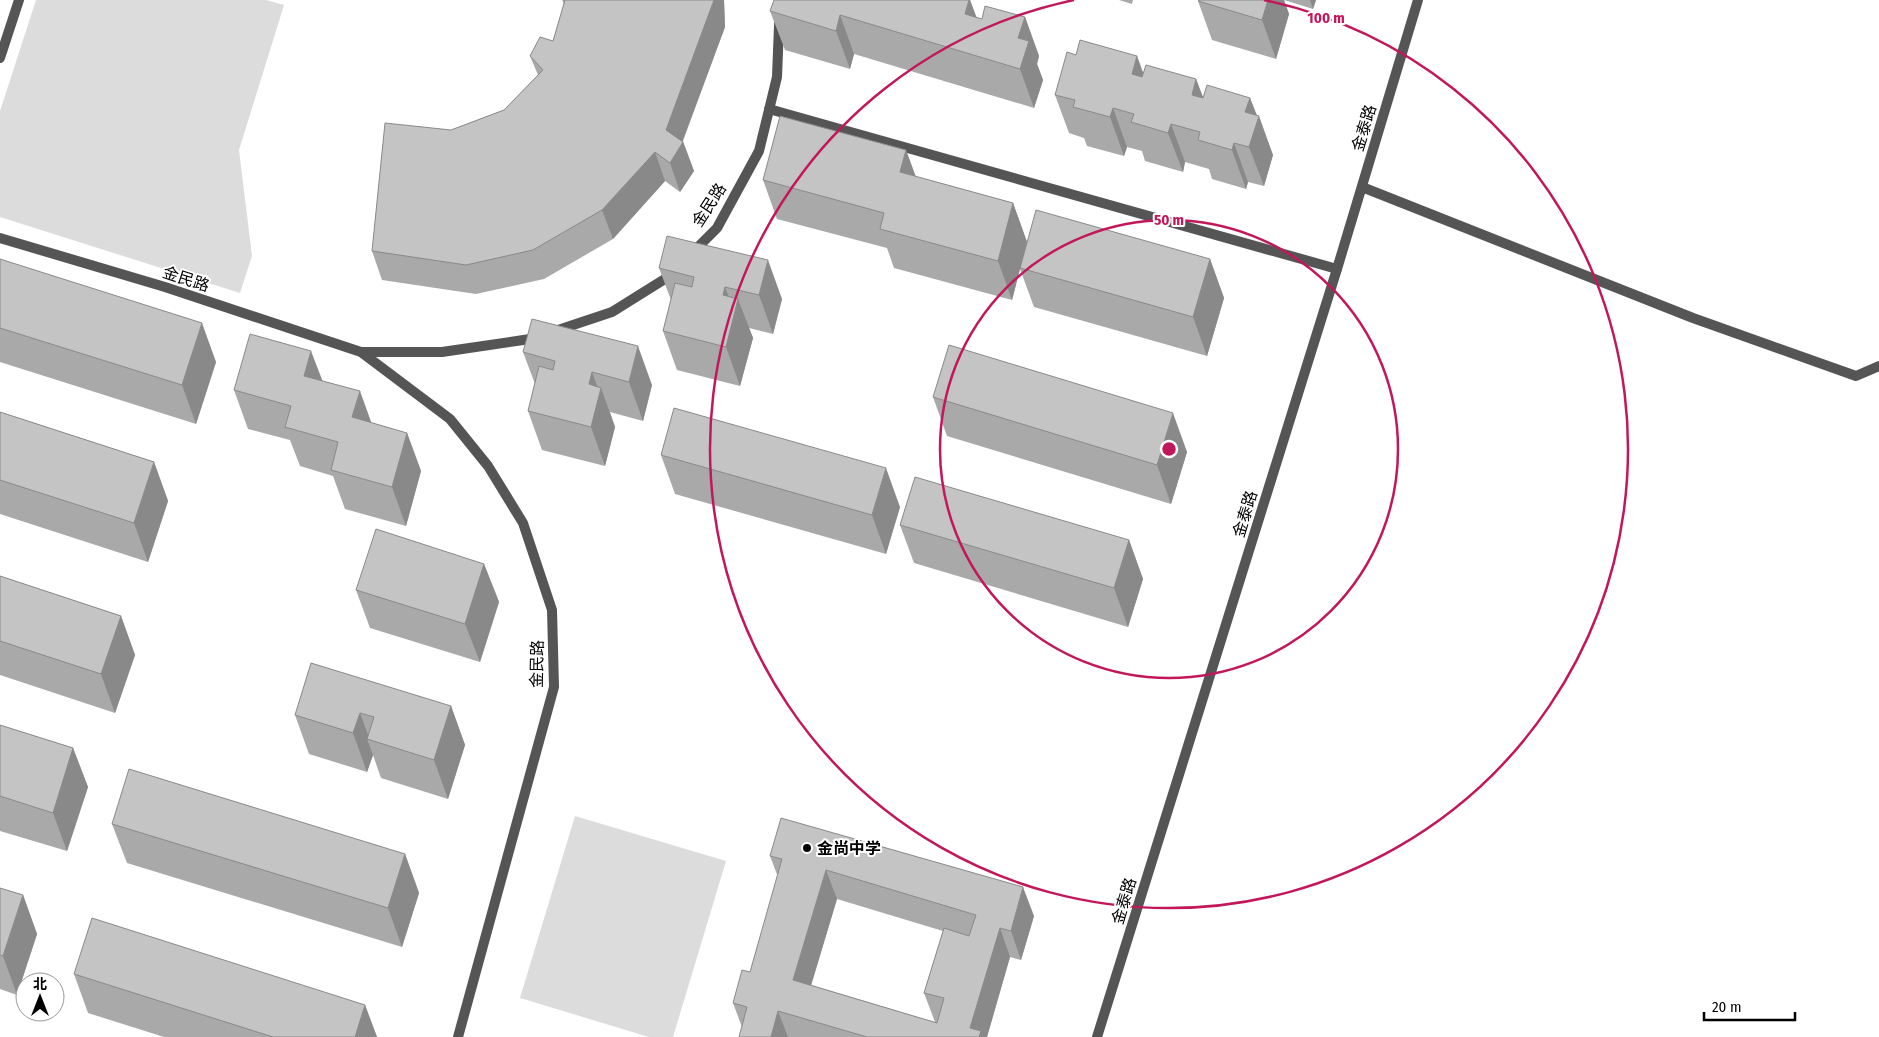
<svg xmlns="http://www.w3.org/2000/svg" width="1879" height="1037" font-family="'Fira Sans Condensed','Noto Sans SC',sans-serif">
	<rect width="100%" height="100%" fill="#fff"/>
	<g fill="#dcdcdc">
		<path d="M36 0H266L284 5 239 150 252 256 240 293 0 217V111Z"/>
		<path d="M575 816 726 861 673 1037H649L520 998Z"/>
	</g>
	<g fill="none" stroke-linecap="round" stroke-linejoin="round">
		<g stroke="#555" stroke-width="10">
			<path d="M769 109 1337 269"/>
			<path d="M0 238 165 287 361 352 450 419 488 466 523 523 552 610 554 687 458 1037"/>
			<path d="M692 253 717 228 759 151 777 77 780 0"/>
			<path d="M555 331 612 312 668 277 673 272"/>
			<path d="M361 352H442L530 339 539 336"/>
		</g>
		<g stroke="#555" stroke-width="10">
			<path d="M0 58 19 0"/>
			<path d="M1362 187 1693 318 1856 376 1879 366"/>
			<path d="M1097 1037 1337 269 1418 0"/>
		</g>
	</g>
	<g fill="#a9a9a9" fill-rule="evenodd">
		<path d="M562 0H724L725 27 683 141 694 171 680 192 665 181 613 239 544 279 476 294 382 280 372 251 451 130 504 110 538 75 530 56 553 41 564 4Z"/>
		<path d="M774 0H970L976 17 982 19 1025 17 1039 56 1037 64 1043 80 1034 108 854 54 850 69 785 50 770 11Z"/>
		<path d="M1119 0H1133L1132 4Z"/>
		<path d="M1199 0H1316L1313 9 1284 0 1289 14 1276 59 1212 40 1198 1Z"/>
		<path d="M1076 55 1137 56 1143 73 1196 79 1203 98H1250L1273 155 1264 186 1248 182 1246 189 1212 179 1209 169 1185 162 1183 172 1145 161 1142 151 1127 147 1124 156 1087 146 1084 138 1069 133 1055 95Z"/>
		<path d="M906 150 916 177 1013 203 1027 242 1210 259 1224 298 1207 356 1034 307 1020 269 1012 300 894 268 887 248 777 219 763 180Z"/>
		<path d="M0 259 216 362 196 424 0 362Z"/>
		<path d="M659 268 782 299 773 334 749 328 753 338 740 386 677 370 663 331 671 300Z"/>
		<path d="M523 352 652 385 643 421 610 412 615 427 605 466 542 450 528 411 535 384Z"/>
		<path d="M322 381 371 423 407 433 421 471 406 526 345 509 333 476 300 466 290 440 248 429 234 390Z"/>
		<path d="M933 397 1187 452 1171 504 947 436Z"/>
		<path d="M0 412 154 462 168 501 148 562 0 514Z"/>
		<path d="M661 455 900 507 886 554 675 494Z"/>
		<path d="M900 525 1129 540 1143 579 1128 627 914 563Z"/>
		<path d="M484 564 499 602 480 662 370 628 356 590Z"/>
		<path d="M0 576 121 616 135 655 115 713 0 675Z"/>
		<path d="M451 706 465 745 448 799 381 778 373 755 367 772 309 754 295 715Z"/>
		<path d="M0 725 73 748 88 787 67 851 0 831Z"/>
		<path d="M112 824 405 854 419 893 402 947 127 863Z"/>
		<path d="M770 856 1034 916 1021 960 1010 957 987 1037H739L742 1027 733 1003 750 972 778 877ZM837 899 943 931 924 993 935 1022 937 1023 811 985Z"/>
		<path d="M0 888 23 895 37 934 17 995 0 989Z"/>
		<path d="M74 974 365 1005 377 1037H164L88 1013Z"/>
	</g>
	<g fill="#898989">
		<path d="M714 0H724L725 27 681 145 683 142 694 171 680 192 670 163 666 130Z"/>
		<path d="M969 0H970L984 37 965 14Z"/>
		<path d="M1268 0H1284L1289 14 1276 59 1262 20Z"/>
		<path d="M1310 0H1316L1313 9Z"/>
		<path d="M840 15 854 54 850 69 836 31Z"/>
		<path d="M1025 17 1039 56 1037 64 1043 80 1034 108 1020 69 1018 38Z"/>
		<path d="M1137 56 1151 95 1132 74Z"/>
		<path d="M1196 79 1211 118 1192 95Z"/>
		<path d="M1250 98 1258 119 1259 116 1273 155 1264 186 1249 147 1245 112Z"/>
		<path d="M1113 108 1127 147 1124 156 1110 117Z"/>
		<path d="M1171 124 1185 162 1183 172 1168 133Z"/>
		<path d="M1234 143 1248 182 1246 189 1232 150Z"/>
		<path d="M906 150 920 189 900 172Z"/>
		<path d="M655 152 665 181 613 239 602 210Z"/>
		<path d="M1013 203 1027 242 1012 300 998 261Z"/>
		<path d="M1210 259 1224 298 1207 356 1193 317Z"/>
		<path d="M768 260 782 299 773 334 759 295Z"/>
		<path d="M725 287 735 313 738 299 753 338 740 386 726 347 723 295Z"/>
		<path d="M202 323 216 362 196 424 182 385Z"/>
		<path d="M638 346 652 385 643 421 629 382Z"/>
		<path d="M311 351 326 390 304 376Z"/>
		<path d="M592 372 600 394 601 388 615 427 605 466 591 427 589 384Z"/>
		<path d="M360 391 374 430 352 417Z"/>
		<path d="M1173 413 1187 452 1171 504 1157 465Z"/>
		<path d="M407 433 421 471 406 526 392 487Z"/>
		<path d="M154 462 168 501 148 562 134 523Z"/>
		<path d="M886 468 900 507 886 554 872 515Z"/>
		<path d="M1129 540 1143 579 1128 627 1114 588Z"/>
		<path d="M484 564 499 602 480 662 465 624Z"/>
		<path d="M121 616 135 655 115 713 101 674Z"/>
		<path d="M451 706 465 745 448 799 434 760Z"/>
		<path d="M360 713 370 740 367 739 373 755 367 772 353 733Z"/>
		<path d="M73 748 88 787 67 851 53 813Z"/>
		<path d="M405 854 419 893 402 947 388 908Z"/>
		<path d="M826 870 837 899 804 1009 793 980Z"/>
		<path d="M1023 887 1034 916 1021 960 1011 931Z"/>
		<path d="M23 895 37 934 17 995 3 956Z"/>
		<path d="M1000 928 1010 957 987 1037H974L970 1028Z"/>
		<path d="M365 1005 377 1037H355Z"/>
		<path d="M778 1011 788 1037H771Z"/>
	</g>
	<g fill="#c4c4c4" stroke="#898989" fill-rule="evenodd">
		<path d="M565 0H714L666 130 683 142 670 163 655 152 602 210 533 250 466 265 372 251 385 123 451 130 504 110 543 70 530 56 540 37 553 41Z"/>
		<path d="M774 0H969L965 14 982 19 985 6 1025 17 1018 38 1029 41 1020 69 840 15 836 31 770 11Z"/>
		<path d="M1199 0H1268L1262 20 1198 1Z"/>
		<path d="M1080 40 1137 56 1132 74 1142 77 1146 65 1196 79 1192 95 1203 98 1207 85 1250 98 1245 112 1259 116 1249 147 1234 143 1232 150 1198 140 1200 132 1171 124 1168 133 1131 122 1134 114 1113 108 1110 117 1073 107 1075 100 1055 95 1067 52 1076 55Z"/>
		<path d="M780 116 906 150 900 172 1013 203 998 261 880 229 884 213 763 180Z"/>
		<path d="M1036 210 1210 259 1193 317 1020 268Z"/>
		<path d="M667 236 768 260 759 295 725 287 723 295 738 299 726 347 663 331 675 283 692 287 694 277 659 268Z"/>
		<path d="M0 259 202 323 182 385 0 328Z"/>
		<path d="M532 319 638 346 629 382 592 372 589 384 601 388 591 427 528 411 539 366 553 370 555 361 523 352Z"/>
		<path d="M250 334 311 351 304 376 360 391 352 417 407 433 392 487 331 470 338 442 285 427 291 406 234 390Z"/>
		<path d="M949 345 1173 413 1157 465 933 397Z"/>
		<path d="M674 408 886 468 872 515 661 455Z"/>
		<path d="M0 412 154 462 134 523 0 480Z"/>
		<path d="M915 477 1129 540 1114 588 900 525Z"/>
		<path d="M376 529 484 564 465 624 356 590Z"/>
		<path d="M0 576 121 616 101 674 0 641Z"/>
		<path d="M311 663 451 706 434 760 367 739 374 717 360 713 353 733 295 715Z"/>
		<path d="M0 725 73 748 53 813 0 796Z"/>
		<path d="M129 769 405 854 388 908 112 824Z"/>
		<path d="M781 818 1023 887 1011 931 1000 928 970 1028 981 1031 979 1037H867L778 1011 771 1037H739L747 1007 733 1003 742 970 750 972 782 859 770 856ZM826 870 976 915 969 936 944 928 924 993 944 998 937 1023 793 980Z"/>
		<path d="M0 888 23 895 3 956 0 955Z"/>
		<path d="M92 918 365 1005 355 1037H273L74 974Z"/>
	</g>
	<g fill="none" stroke="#c2185b" stroke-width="2.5">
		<circle cx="1169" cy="449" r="229"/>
		<path d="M1264 0A459 459 0 1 1 1074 0"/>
	</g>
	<circle fill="#000" stroke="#fff" stroke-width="2" cx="807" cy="848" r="5"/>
	<g text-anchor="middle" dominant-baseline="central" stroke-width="4" stroke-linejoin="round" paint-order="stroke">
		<g font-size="16" fill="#000" stroke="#fff">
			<text transform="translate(1364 128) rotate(-73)">金泰路</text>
			<text transform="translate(709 205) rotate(-57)">金民路</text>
			<text transform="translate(186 279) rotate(18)">金民路</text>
			<text transform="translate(1245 514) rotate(-73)">金泰路</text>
			<text transform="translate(537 664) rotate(-89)">金民路</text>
			<text transform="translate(1124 901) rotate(-73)">金泰路</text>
		</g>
		<g font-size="16" font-weight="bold" fill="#000" stroke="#fff" text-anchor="start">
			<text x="817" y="848">金尚中学</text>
		</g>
	</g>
	<circle cx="1169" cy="449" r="8" fill="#c2185b" stroke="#fff" stroke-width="2.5"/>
	<g font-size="15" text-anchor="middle" font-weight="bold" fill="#c2185b" stroke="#fff" stroke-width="4" stroke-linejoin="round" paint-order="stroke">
		<text x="1326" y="23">100 m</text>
		<text x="1169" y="225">50 m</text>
	</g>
	<g transform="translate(40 997)"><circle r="24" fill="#ffffff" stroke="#999999"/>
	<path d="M0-4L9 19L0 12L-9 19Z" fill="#000000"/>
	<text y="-8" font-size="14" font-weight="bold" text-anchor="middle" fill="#000000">北</text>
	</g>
	<path d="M1704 1012v8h91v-8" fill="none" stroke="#000000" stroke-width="2.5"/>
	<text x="1712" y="1012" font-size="15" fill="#000000" stroke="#ffffff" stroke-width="4" paint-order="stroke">20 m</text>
</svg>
